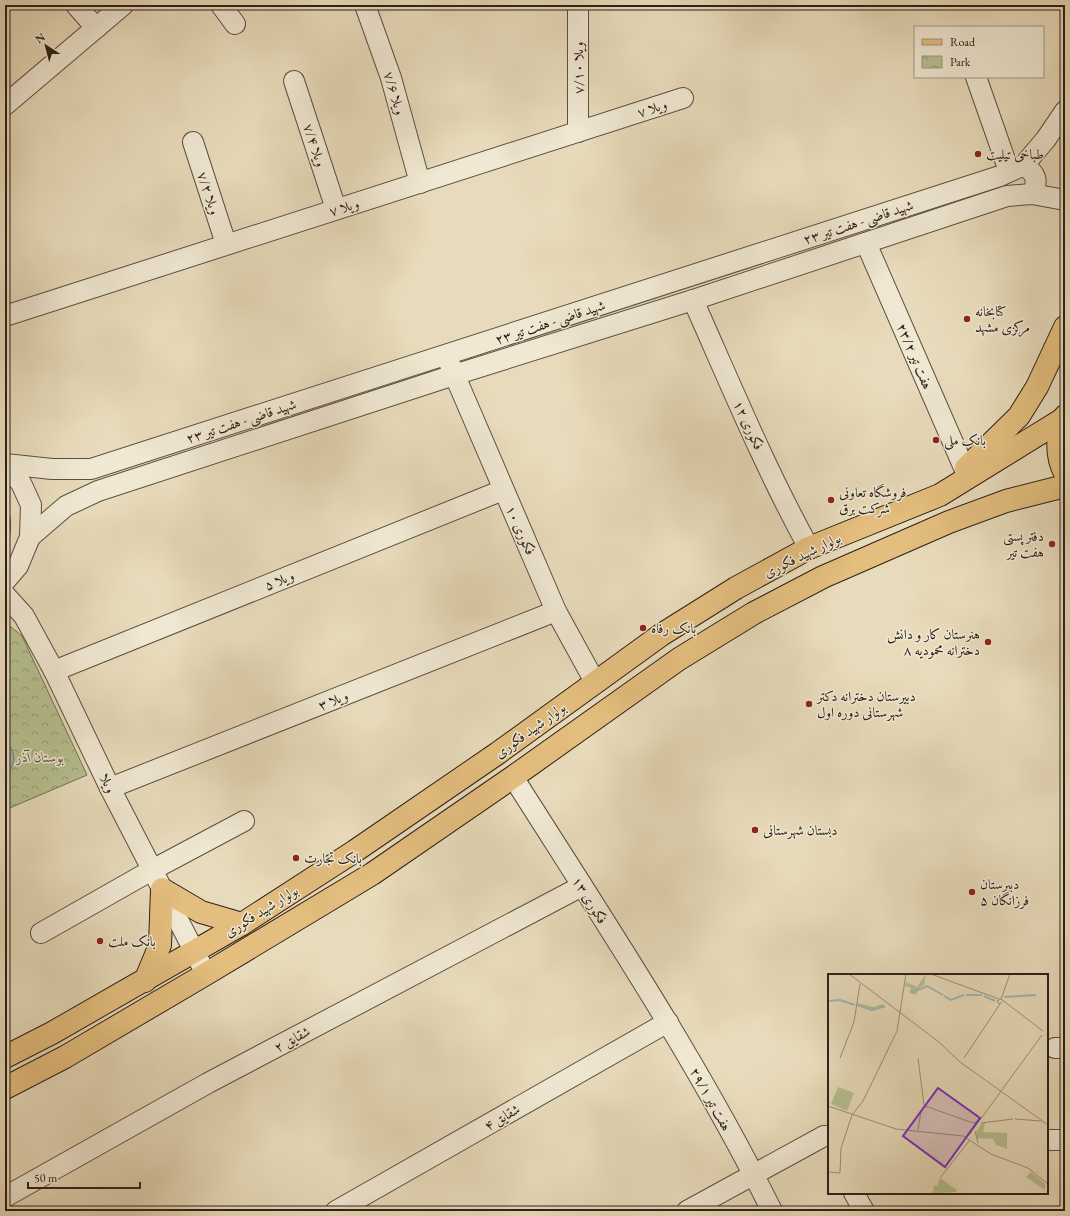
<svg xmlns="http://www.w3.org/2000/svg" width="1070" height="1216" font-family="'EB Garamond',Amiri,serif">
	<defs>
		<pattern id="grass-tufts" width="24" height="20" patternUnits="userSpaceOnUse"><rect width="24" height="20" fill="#b6c090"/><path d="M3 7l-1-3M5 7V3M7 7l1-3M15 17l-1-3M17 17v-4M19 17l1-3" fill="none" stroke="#949c75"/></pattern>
		<pattern id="park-crowns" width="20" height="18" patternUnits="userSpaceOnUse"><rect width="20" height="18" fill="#b6c090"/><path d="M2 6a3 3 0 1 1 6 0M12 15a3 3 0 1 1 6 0" fill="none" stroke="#949c75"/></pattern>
		<pattern id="water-ripples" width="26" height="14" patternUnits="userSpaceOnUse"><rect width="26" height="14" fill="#9cb8bb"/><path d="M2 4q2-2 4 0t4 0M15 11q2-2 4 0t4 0" fill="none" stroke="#7f9597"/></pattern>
	</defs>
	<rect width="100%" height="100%" fill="#e8dbbb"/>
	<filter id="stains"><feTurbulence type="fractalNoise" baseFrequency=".005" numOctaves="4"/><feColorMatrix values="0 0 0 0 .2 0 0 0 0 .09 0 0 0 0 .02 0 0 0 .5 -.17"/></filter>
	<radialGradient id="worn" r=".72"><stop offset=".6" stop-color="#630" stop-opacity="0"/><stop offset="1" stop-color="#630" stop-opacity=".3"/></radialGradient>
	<path fill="url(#grass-tufts)" stroke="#717054" d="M5 502C13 518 12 534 5 550Z"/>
	<path fill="url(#park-crowns)" stroke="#717054" d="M5 622 22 636 87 775 5 810Z"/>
	<path fill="url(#water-ripples)" stroke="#6f7b7a" d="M5 741C17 751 16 766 5 776Z"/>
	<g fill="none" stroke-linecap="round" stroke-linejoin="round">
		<defs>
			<g id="minor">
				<path d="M76 5 96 28"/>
				<path d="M221 5 235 24"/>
				<path d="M365 5 391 78 420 183"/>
				<path d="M578 5V132"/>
				<path d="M976 77 1009 171"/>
				<path d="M294 81 336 209"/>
				<path d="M5 105 123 5"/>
				<path d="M193 142 226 244"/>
				<path d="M1024 165C1036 174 1039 180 1032 194"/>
				<path d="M866 243 965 470"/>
				<path d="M693 300C730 383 765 468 809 548"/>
				<path d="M5 316 683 98"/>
				<path d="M449 362 556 611 595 682"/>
				<path d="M5 464 52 469H91L1000 176 1024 165 1046 139 1065 111"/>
				<path d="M5 466 21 483 31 505 30 537 18 566 5 581"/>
				<path d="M30 537 66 506 98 491 454 375 693 300 1007 196 1032 194 1065 200"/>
				<path d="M5 595 24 616 54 671 110 788 206 974"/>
				<path d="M54 671 503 490"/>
				<path d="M513 777C603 919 697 1060 772 1211"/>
				<path d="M110 788 556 611"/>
				<path d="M41 933 152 870 244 821"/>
				<path d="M1055 1048H1065"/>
				<path d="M1047 1140H1065"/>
				<path d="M854 1193 864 1211"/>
				<path d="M5 1197 208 1083 582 886"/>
				<path d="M336 1211 668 1022"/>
				<path d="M687 1211 824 1136H829"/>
			</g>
			<g id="major">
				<path d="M1065 416C1056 432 1056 457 1065 473"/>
				<path d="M966 468 1019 416 1037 387 1065 327"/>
				<path d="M145 981 160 945 162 889 201 912 242 924"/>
				<path d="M5 1057 52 1033 242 924 355 851 498 753 661 635 736 588 809 548 940 495 1063 419"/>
				<path d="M5 1088 65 1057 206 974 372 874 513 777 679 659 754 613 823 577 949 522 1006 501 1065 486"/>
			</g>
		</defs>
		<use href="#minor" stroke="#5b4f42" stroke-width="22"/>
		<use href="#major" stroke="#2c2019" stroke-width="24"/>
		<use href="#minor" stroke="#f0e8d3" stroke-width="20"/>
		<use href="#major" stroke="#e4be7e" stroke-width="22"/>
	</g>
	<g fill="#8f2418" stroke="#f0e8d3" stroke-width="1.5">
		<circle cx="978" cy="154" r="4"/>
		<circle cx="967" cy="319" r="4"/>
		<circle cx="936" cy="440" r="4"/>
		<circle cx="831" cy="500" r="4"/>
		<circle cx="1052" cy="544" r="4"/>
		<circle cx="643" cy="628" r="4"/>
		<circle cx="988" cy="642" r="4"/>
		<circle cx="809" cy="704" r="4"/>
		<circle cx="755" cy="830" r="4"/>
		<circle cx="296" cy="858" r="4"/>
		<circle cx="972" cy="892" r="4"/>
		<circle cx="100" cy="941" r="4"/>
	</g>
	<g text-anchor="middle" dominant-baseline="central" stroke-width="3" stroke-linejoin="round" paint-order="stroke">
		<g font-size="14" fill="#2c2019" stroke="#f0e8d3">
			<text transform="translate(578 68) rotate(-90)">ویلا ۷/۱۰</text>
			<text transform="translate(395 93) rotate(74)">ویلا ۷/۶</text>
			<text transform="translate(652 108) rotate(-18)">ویلا ۷</text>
			<text transform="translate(315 145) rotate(72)">ویلا ۷/۴</text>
			<text transform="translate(209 193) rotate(72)">ویلا ۷/۲</text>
			<text transform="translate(344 207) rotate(-17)">ویلا ۷</text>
			<text transform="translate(858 222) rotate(-18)">شهید قاضی - هفت تیر ۲۳</text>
			<text transform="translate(550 322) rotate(-18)">شهید قاضی - هفت تیر ۲۳</text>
			<text transform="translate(915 356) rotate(67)">هفت تیر ۲۳/۲</text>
			<text transform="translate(241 421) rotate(-18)">شهید قاضی - هفت تیر ۲۳</text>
			<text transform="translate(749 425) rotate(65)">فکوری ۱۲</text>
			<text transform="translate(521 530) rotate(66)">فکوری ۱۰</text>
			<text transform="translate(802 555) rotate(-26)">بولوار شهید فکوری</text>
			<text transform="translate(279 580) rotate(-22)">ویلا ۵</text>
			<text transform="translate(333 700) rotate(-22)">ویلا ۳</text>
			<text transform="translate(530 730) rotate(-36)">بولوار شهید فکوری</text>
			<text transform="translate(108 783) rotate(64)">ویلا</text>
			<text transform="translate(590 900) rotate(58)">فکوری ۱۳</text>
			<text transform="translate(261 911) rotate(-32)">بولوار شهید فکوری</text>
			<text transform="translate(292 1039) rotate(-28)">شقایق ۲</text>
			<text transform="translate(711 1099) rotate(61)">هفت تیر ۲۹/۱</text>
			<text transform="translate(502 1117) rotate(-30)">شقایق ۴</text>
		</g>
		<g font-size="14" fill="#2c2019" stroke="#f0e8d3" text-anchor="start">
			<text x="986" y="154">طباخی تیلیت</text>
			<text x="975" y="311">کتابخانه<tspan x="975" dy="16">مرکزی مشهد</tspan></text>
			<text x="944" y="440">بانک ملی</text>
			<text x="839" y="492">فروشگاه تعاونی<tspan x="839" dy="16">شرکت برق</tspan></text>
			<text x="1044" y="536" text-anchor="end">دفتر پستی<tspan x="1044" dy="16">هفت تیر</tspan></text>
			<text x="651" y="628">بانک رفاه</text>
			<text x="980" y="634" text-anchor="end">هنرستان کار و دانش<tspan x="980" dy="16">دخترانه محمودیه ۸</tspan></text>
			<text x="817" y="696">دبیرستان دخترانه دکتر<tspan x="817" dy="16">شهرستانی دوره اول</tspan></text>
			<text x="763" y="830">دبستان شهرستانی</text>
			<text x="304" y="858">بانک تجارت</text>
			<text x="980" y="884">دبیرستان<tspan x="980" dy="16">فرزانگان ۵</tspan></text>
			<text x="108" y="941">بانک ملت</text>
		</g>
		<g font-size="14" font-style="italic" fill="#55503d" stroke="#f0e8d3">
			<text x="40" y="757">بوستان آذر</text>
		</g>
	</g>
	<g transform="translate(828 974)">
		<rect width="220" height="220" fill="#e8dbbb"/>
		<path d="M98 0 96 11 91 14 88 21 81 18 83 14 77 12 78 8 89 13ZM29 29 46 33 55 30 58 33 45 37 29 32ZM154 149H157L155 158 179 159V175L168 171 165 165 149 164 148 158ZM203 198 217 210V216L198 203ZM112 204 129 216 128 218 105 219 106 211 109 212Z" fill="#b6c090"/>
		<path d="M10 113 26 119 19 137 3 130Z" fill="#b6c090"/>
		<path fill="none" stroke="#9cb8bb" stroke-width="2" d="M83 19 99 12 115 21M138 21H154M116 22 123 26 136 21M156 22 167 27M176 23 208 21M0 27 12 26 27 31M30 31 44 36 56 32"/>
		<path fill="none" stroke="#9d907a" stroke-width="1" d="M21 0 111 68 132 88 220 151M103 0 171 25M173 25 182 0M174 28 171 30 169 27 173 25 215 57M12 84 26 48 32 10M90 84 96 131M136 84 172 30M0 132 68 155 135 162 163 180 200 194 220 210M97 132 145 149 149 148M24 141 35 127 69 57 78 0M187 145 213 147M153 149 185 145M90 156 93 137M147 157 150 169M141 161 214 61M0 198 12 199 13 174 24 141M112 204 141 167"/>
		<path fill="#7b2cbf" fill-opacity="0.15" stroke="#7b2cbf" stroke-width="2" d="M110 114 152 144 117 193 75 162Z"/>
		<rect width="220" height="220" fill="none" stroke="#2c2019" stroke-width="2"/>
	</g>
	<rect width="1070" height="1216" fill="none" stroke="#e8dbbb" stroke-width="20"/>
	<rect x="6" y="6" width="1058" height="1204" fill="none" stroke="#2c2019" stroke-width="2"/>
	<rect x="10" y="10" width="1050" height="1196" fill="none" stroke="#2c2019"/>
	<rect x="914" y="26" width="130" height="52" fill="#f0e8d3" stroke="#a29889"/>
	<rect x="922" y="39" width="20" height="6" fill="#e4be7e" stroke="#a29889"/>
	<text x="950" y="46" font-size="12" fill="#2c2019">Road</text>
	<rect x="922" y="56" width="20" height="12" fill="url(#park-crowns)" stroke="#a29889"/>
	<text x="950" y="66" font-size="12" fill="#2c2019">Park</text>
	<g transform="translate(46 46) rotate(324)" stroke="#f0e8d3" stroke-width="3" paint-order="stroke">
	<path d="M0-3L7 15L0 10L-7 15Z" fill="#2c2019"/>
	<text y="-6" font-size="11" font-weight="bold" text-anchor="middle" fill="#2c2019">N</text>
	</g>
	<path d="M28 1182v6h112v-6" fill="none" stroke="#2c2019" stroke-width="2"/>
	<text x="34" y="1182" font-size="12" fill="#2c2019" stroke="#f0e8d3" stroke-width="3" paint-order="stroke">50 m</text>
	<rect width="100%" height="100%" filter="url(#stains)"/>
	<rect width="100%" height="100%" fill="url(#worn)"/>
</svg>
